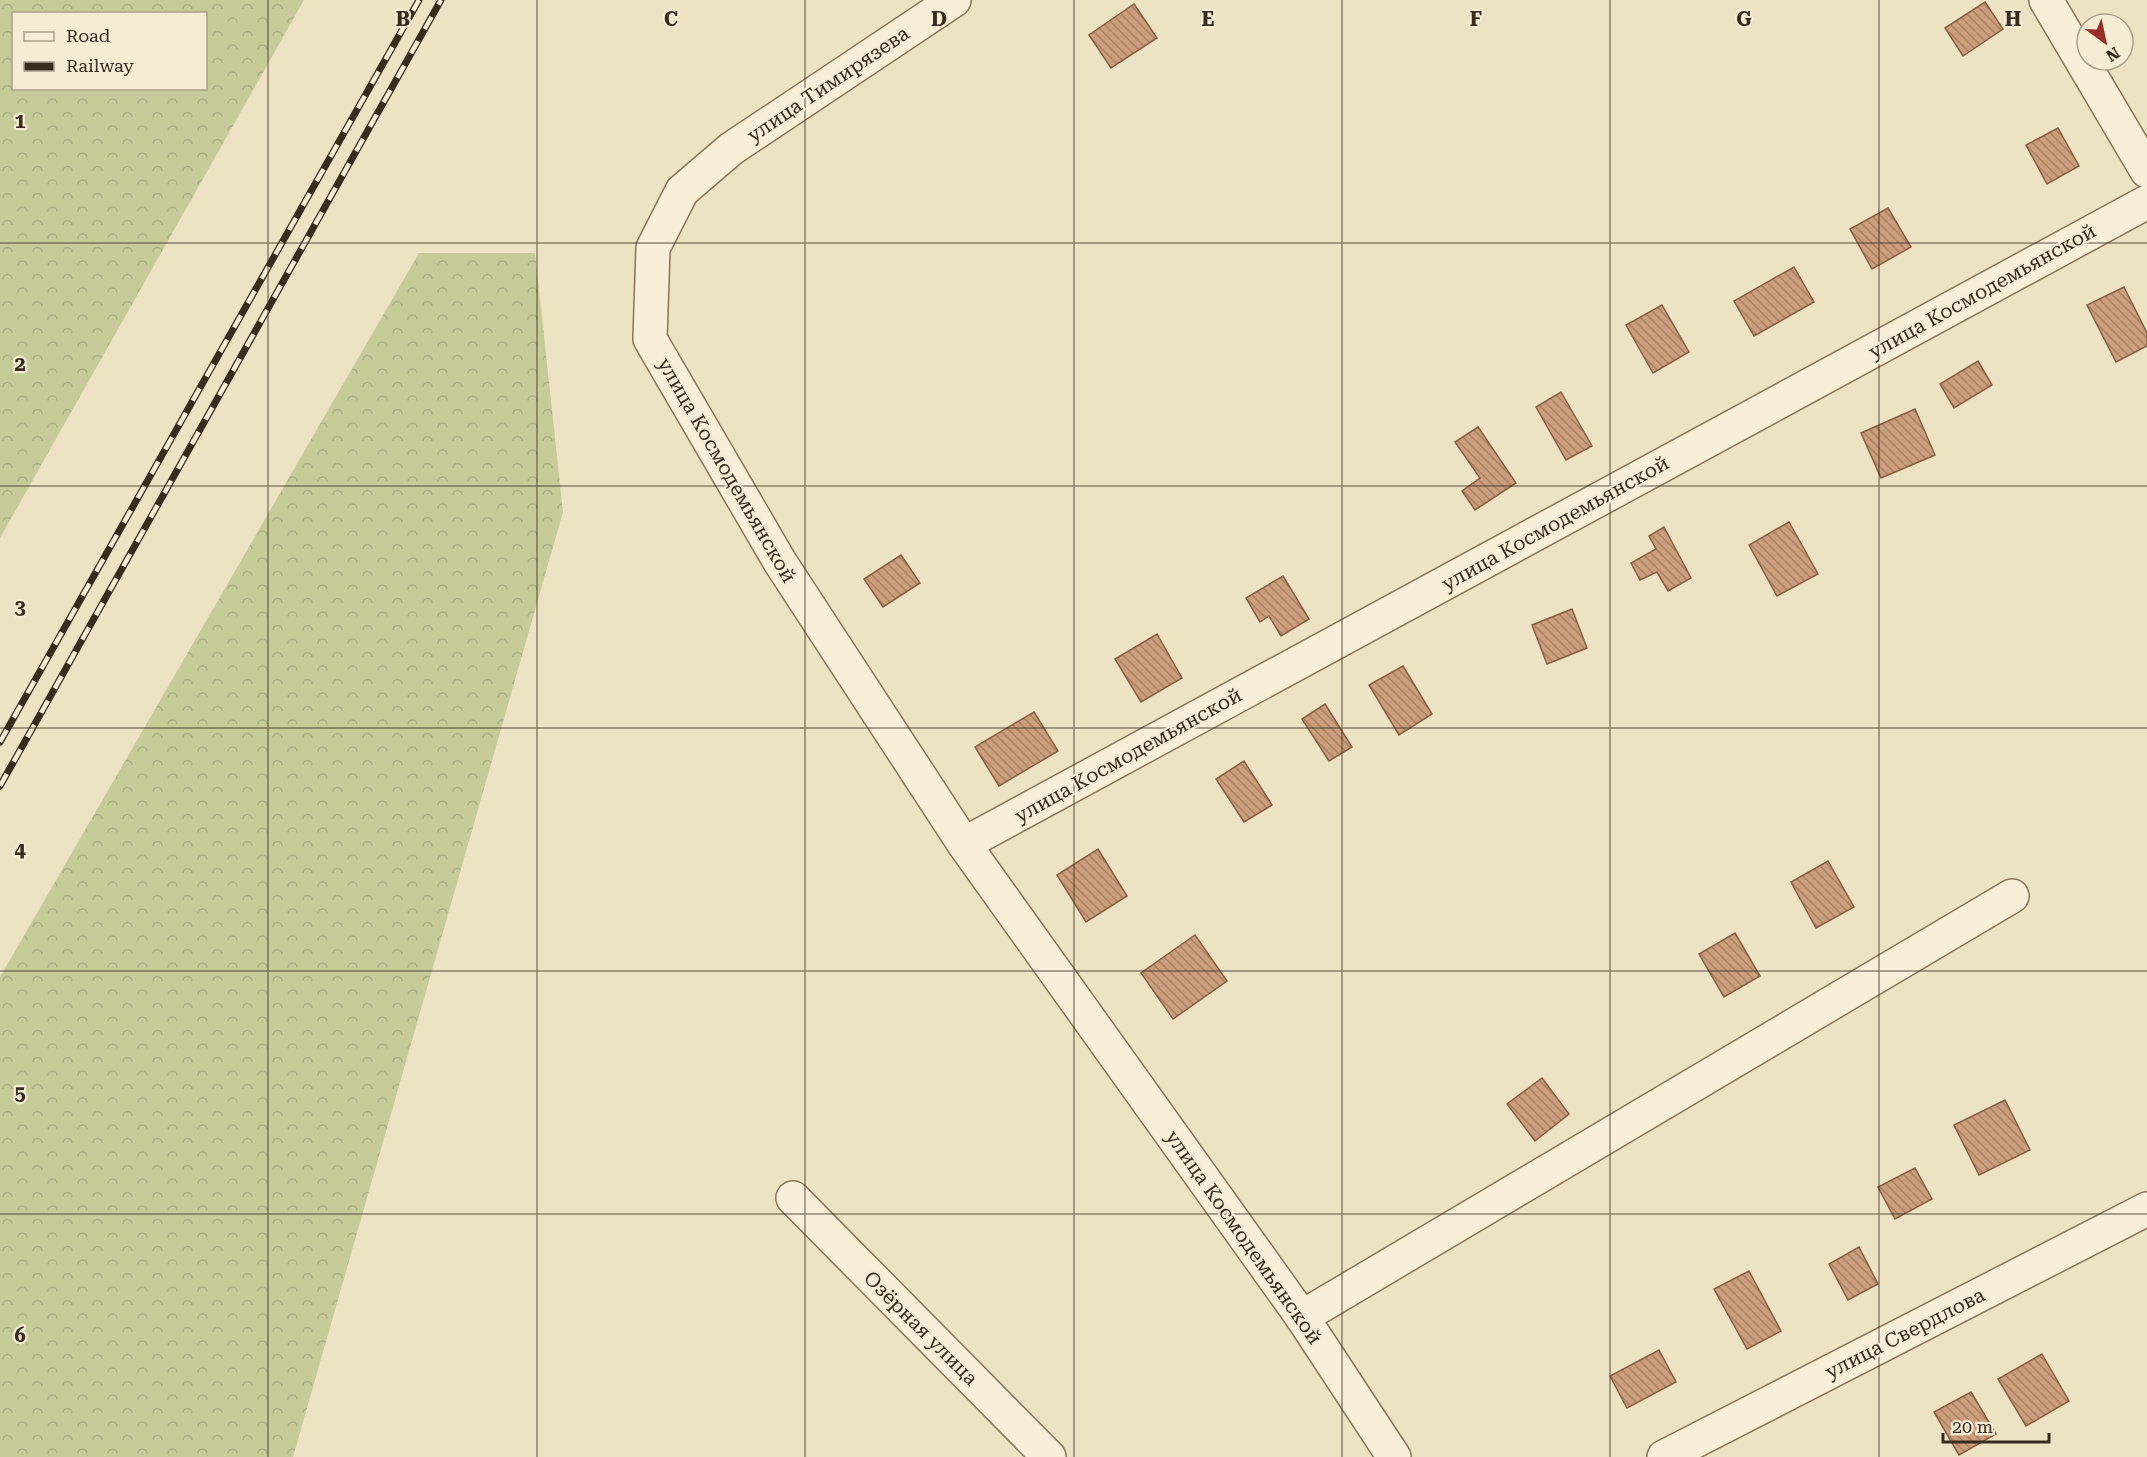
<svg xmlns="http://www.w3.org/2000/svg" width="2147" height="1457" font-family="'Roboto Serif',serif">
	<defs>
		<pattern id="forest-crowns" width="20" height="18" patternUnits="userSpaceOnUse" patternTransform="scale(1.5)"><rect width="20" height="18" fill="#c5cc98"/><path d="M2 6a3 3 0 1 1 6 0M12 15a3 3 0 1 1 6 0" fill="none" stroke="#aaaf83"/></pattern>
		<pattern id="building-back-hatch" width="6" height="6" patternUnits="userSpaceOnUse" patternTransform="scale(1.5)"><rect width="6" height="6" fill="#cc9e7b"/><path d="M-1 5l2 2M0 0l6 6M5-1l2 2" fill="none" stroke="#a78164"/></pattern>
	</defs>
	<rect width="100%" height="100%" fill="#eee2c4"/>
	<g fill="url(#forest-crowns)" fill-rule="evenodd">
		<path d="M0 0H304L0 538ZM14 14H206V88H14Z"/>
		<path d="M419 253H535L563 512 293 1457H0V977Z"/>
	</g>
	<g fill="url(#building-back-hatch)" stroke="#885e41" stroke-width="1.5">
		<path d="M1985 2 2003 29 1963 56 1945 28Z"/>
		<path d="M1134 4 1157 38 1111 68 1089 35Z"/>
		<path d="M2058 128 2079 166 2047 184 2026 145Z"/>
		<path d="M1888 208 1911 247 1872 269 1850 229Z"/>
		<path d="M1794 267 1814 302 1754 336 1734 301Z"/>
		<path d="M2124 287 2147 333V346L2116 362 2087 305Z"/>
		<path d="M1662 305 1689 352 1653 373 1626 325Z"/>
		<path d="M1978 361 1992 385 1954 408 1940 384Z"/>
		<path d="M1561 392 1592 446 1566 460 1536 407Z"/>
		<path d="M1915 409 1935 455 1881 478 1861 433Z"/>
		<path d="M1478 427 1516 483 1475 510 1462 491 1480 478 1455 442Z"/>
		<path d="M1789 522 1818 574 1777 596 1749 545Z"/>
		<path d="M1664 527 1691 578 1668 591 1657 572 1640 580 1631 563 1656 549 1649 536Z"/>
		<path d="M901 555 920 583 883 607 864 579Z"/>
		<path d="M1283 576 1309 619 1281 636 1269 616 1260 622 1246 598Z"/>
		<path d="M1572 609 1587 648 1547 664 1532 625Z"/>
		<path d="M1157 634 1182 678 1141 702 1115 659Z"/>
		<path d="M1403 666 1432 714 1399 735 1369 685Z"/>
		<path d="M1325 704 1352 747 1329 761 1302 719Z"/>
		<path d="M1034 712 1058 751 999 786 975 747Z"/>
		<path d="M1244 761 1272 805 1244 822 1216 779Z"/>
		<path d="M1098 849 1127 896 1086 922 1057 875Z"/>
		<path d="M1828 861 1854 907 1816 928 1791 882Z"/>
		<path d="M1735 933 1760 976 1724 997 1699 954Z"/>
		<path d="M1195 935 1227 981 1173 1019 1141 973Z"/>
		<path d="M1542 1078 1569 1114 1535 1141 1507 1104Z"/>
		<path d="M2005 1100 2030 1150 1979 1175 1954 1125Z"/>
		<path d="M1915 1168 1932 1199 1895 1219 1878 1187Z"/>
		<path d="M1859 1247 1878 1284 1848 1300 1829 1264Z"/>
		<path d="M1749 1271 1781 1331 1747 1349 1714 1289Z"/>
		<path d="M1659 1350 1676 1382 1627 1408 1610 1376Z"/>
		<path d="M2042 1354 2069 1401 2026 1426 1998 1379Z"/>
		<path d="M1971 1392 1996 1434 1959 1455 1934 1412Z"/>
	</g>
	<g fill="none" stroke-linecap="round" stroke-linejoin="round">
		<defs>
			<g id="minor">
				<path d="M954 0 731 149 682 191 653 248 650 339 780 562 964 844 1302 1317 1394 1457"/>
				<path d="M2046 0 2147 171"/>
				<path d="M964 844 2147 202"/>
				<path d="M793 1198 1049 1457"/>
				<path d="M1302 1317 2012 896"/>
				<path d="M1664 1457 2147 1209"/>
			</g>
		</defs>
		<use href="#minor" stroke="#89745b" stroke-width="36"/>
		<use href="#minor" stroke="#f9efd8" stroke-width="33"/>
		<defs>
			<g id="rail">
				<path d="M0 742 419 0"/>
				<path d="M0 786 441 0"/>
			</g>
		</defs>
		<use href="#rail" stroke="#392c1f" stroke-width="7"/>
		<use href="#rail" stroke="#f5ecd4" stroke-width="4.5" stroke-dasharray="14" stroke-linecap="butt"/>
	</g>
	<path fill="none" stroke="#392c1f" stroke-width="1.5" stroke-opacity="0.55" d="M268 0V1457M537 0V1457M805 0V1457M1074 0V1457M1342 0V1457M1610 0V1457M1879 0V1457M0 243H2147M0 486H2147M0 728H2147M0 971H2147M0 1214H2147"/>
	<g text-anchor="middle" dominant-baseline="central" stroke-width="4.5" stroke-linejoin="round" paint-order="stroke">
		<g font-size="20" fill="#392c1f" stroke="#f5ecd4">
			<text transform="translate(828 84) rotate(-34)">улица Тимирязева</text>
			<text transform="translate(1982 291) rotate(-29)">улица Космодемьянской</text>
			<text transform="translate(727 470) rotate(60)">улица Космодемьянской</text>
			<text transform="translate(1555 523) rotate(-29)">улица Космодемьянской</text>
			<text transform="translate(1128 755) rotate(-29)">улица Космодемьянской</text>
			<text transform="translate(1244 1237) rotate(55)">улица Космодемьянской</text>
			<text transform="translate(921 1328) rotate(45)">Озёрная улица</text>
			<text transform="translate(1905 1333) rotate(-27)">улица Свердлова</text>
		</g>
	</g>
	<g font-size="20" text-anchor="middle" font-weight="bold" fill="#392c1f" stroke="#f5ecd4" stroke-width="4.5" stroke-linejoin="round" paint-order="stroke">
		<text x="403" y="26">B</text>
		<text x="671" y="26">C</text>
		<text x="939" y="26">D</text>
		<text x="1208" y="26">E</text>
		<text x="1476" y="26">F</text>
		<text x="1744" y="26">G</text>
		<text x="2013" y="26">H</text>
		<text x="20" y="128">1</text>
		<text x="20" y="371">2</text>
		<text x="20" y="614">3</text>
		<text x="20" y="857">4</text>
		<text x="20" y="1100">5</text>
		<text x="20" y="1342">6</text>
	</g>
	<rect x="12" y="12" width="195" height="78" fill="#f5ecd4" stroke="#aa9f8c" stroke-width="1.5"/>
	<rect x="24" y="32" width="30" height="9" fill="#f9efd8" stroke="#aa9f8c" stroke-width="1.5"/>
	<text x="66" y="42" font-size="18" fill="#392c1f">Road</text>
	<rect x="24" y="62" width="30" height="9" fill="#392c1f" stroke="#aa9f8c" stroke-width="1.5"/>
	<text x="66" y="72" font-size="18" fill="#392c1f">Railway</text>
	<g transform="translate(2105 42) rotate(147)"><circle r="28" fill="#f5ecd4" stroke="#aa9f8c" stroke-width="1.5"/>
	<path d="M0-4.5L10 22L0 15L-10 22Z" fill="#972c2b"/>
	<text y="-9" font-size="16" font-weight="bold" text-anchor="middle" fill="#392c1f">N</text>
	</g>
	<path d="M1943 1433v9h106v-9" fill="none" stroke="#392c1f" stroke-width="3"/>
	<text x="1952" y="1433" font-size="18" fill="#392c1f" stroke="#f5ecd4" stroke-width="4.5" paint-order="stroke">20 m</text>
</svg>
